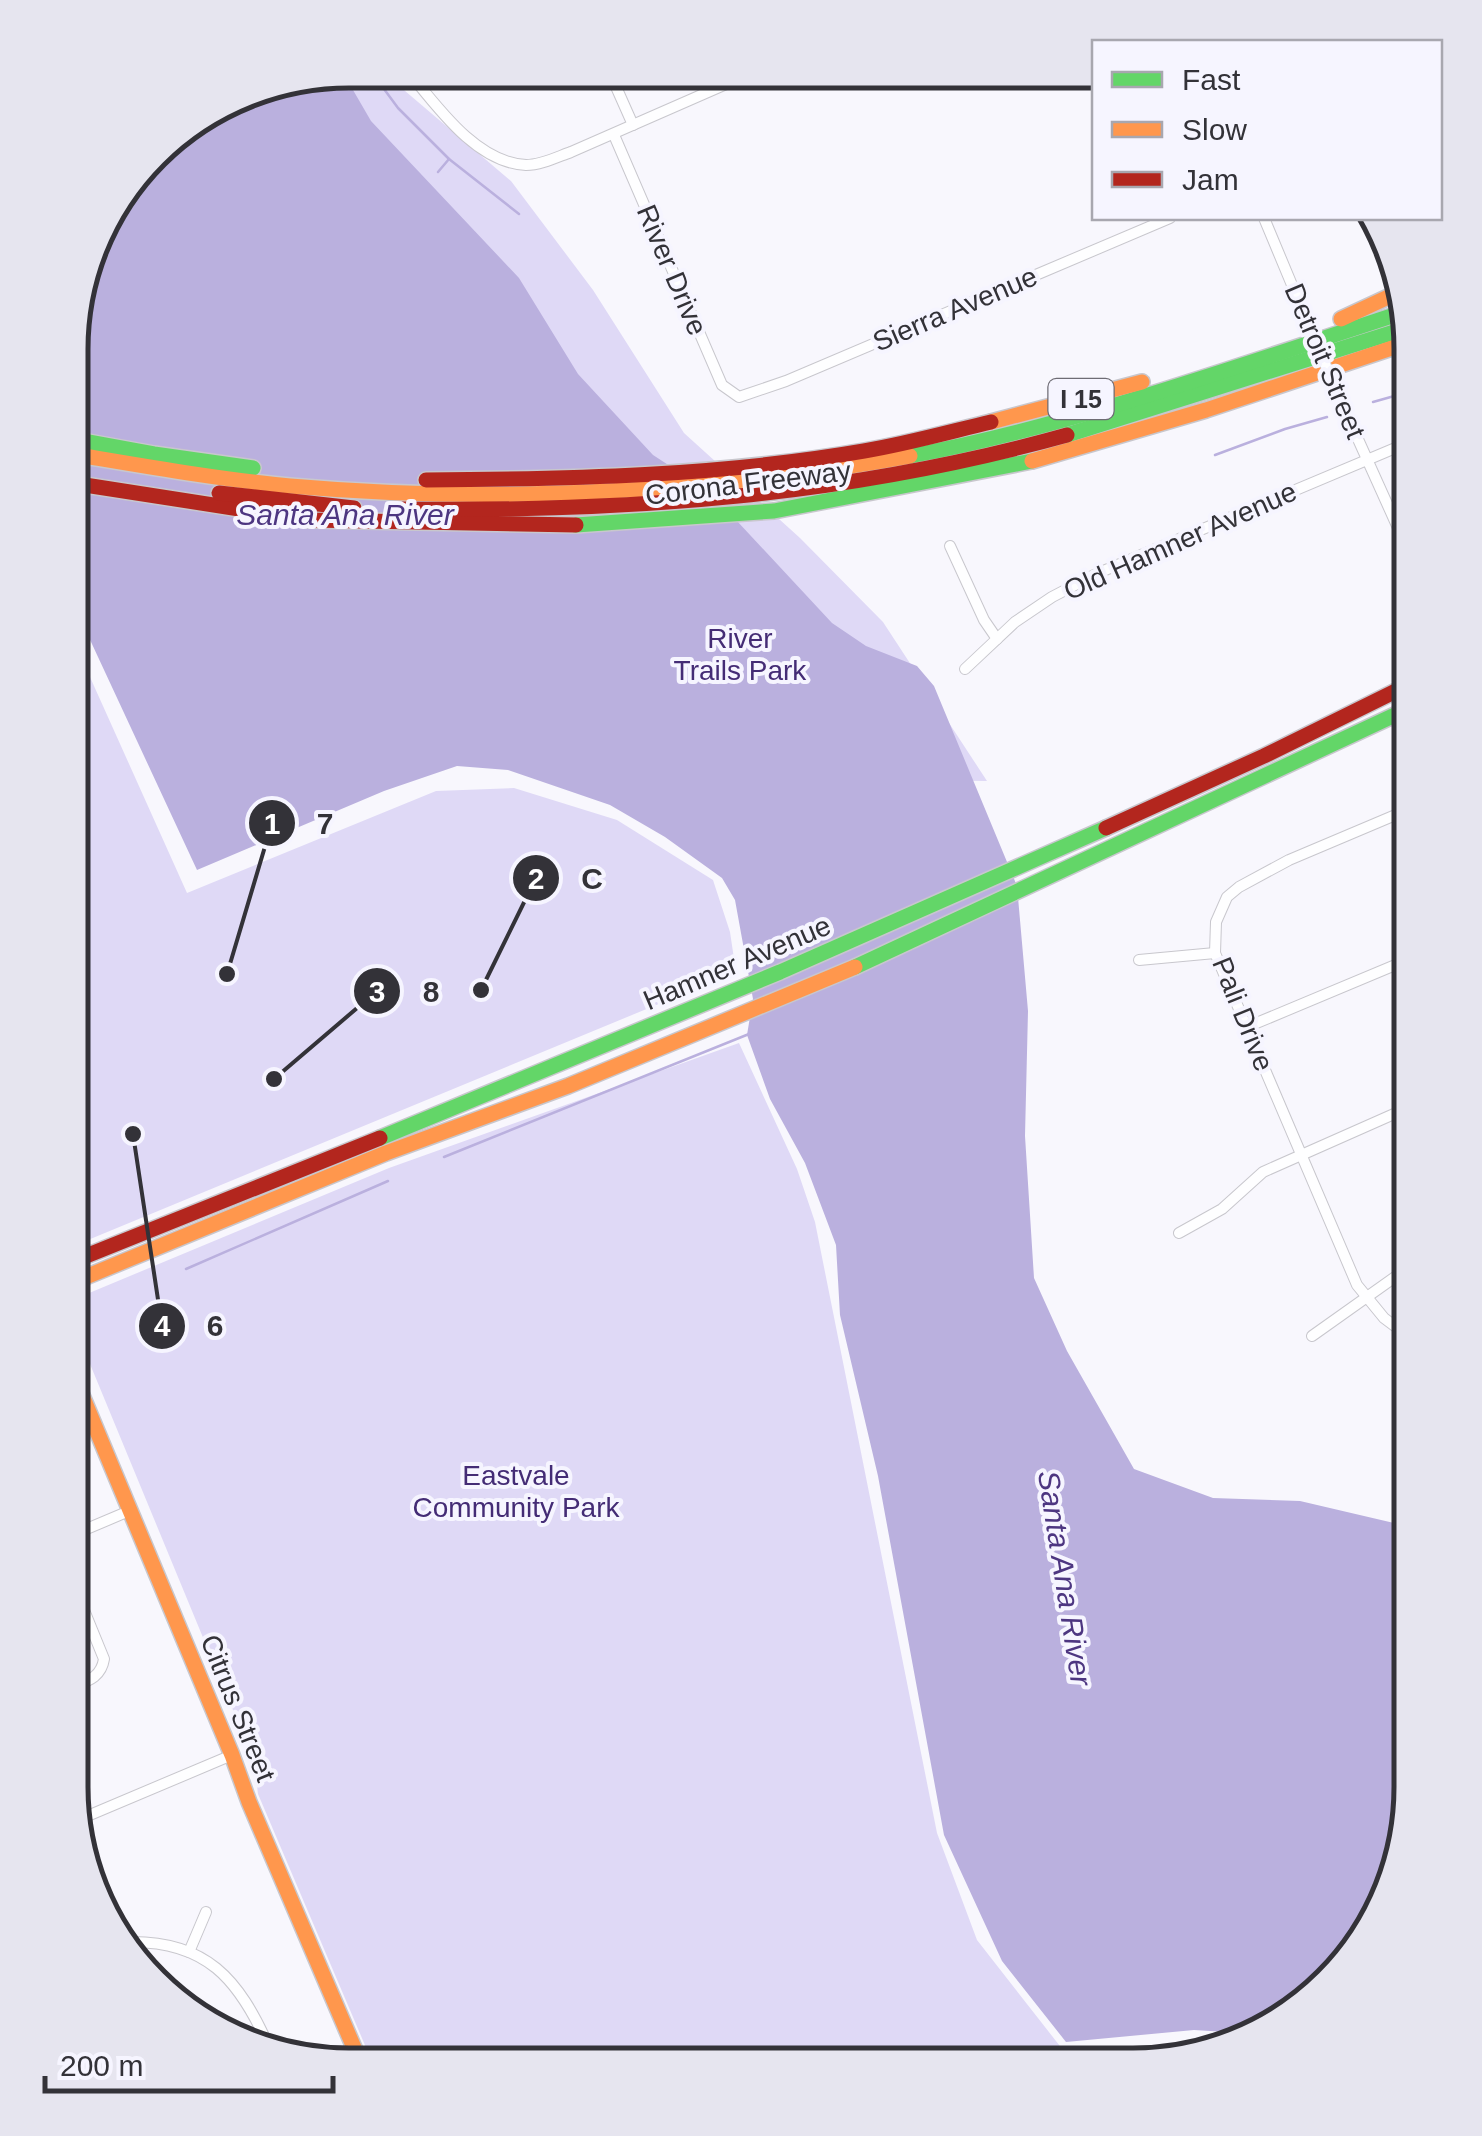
<svg xmlns="http://www.w3.org/2000/svg" width="1482" height="2136" font-family="Helvetica,sans-serif">
	<rect width="100%" height="100%" fill="#f8f7fd"/>
	<g fill="#dfd9f6">
		<path d="M349 70H388L391 79 511 181 593 290 684 433 800 538 883 622 987 781 687 778 307 77Z"/>
		<path d="M72 637 187 893 436 791 514 788 617 820 713 880 730 932 736 972 71 1247Z"/>
		<path d="M739 1043 797 1169 815 1222 937 1833 977 1940 1063 2050 1070 2066 373 2064 258 1794 254 1761 71 1318V1311L82 1296 389 1168Z"/>
	</g>
	<path fill="#bab0de" d="M342 71 371 121 519 278 578 374 653 455 710 492 832 623 866 646 917 666 934 686 1017 886 1028 1011 1025 1136 1034 1278 1067 1351 1134 1469 1213 1498 1300 1501 1411 1527V1806L1365 1943 1259 2034 1194 2030 1066 2042 1002 1961 944 1835 878 1476 840 1315 836 1245 805 1163 770 1099 747 1035 753 999 735 900 722 878 665 837 610 805 508 770 457 766 384 791 197 870 72 601V312L107 210 165 139 259 85Z"/>
	<g fill="none" stroke-linecap="round" stroke-linejoin="round">
		<g stroke="#bab0de" stroke-width="2.5">
			<path d="M370 70 398 108 449 159"/>
			<path d="M438 172 449 159 519 214"/>
			<path d="M1373 402 1412 391"/>
			<path d="M1215 455 1285 429 1327 417"/>
			<path d="M444 1157 749 1034"/>
			<path d="M186 1269 388 1181"/>
		</g>
		<defs>
			<g id="street">
				<path d="M407 70C436 105 476 163 526 165 541 165 557 157 571 152L756 71"/>
				<path d="M609 71 633 125"/>
				<path d="M614 135 722 385 739 397 786 381 1170 218"/>
				<path d="M1264 218 1297 297"/>
				<path d="M1339 397 1412 559"/>
				<path d="M950 546 984 620 997 639"/>
				<path d="M965 669 1015 622 1052 597 1096 574 1412 441"/>
				<path d="M1139 960 1215 953"/>
				<path d="M1247 1027 1412 958"/>
				<path d="M1179 1233 1222 1209 1263 1172 1412 1106"/>
				<path d="M1312 1336 1412 1265"/>
				<path d="M1412 1339 1384 1318 1357 1285 1215 953 1216 922 1227 897 1239 887 1289 860 1412 808"/>
				<path d="M70 1536 129 1511"/>
				<path d="M70 1688C87 1681 101 1678 104 1659L70 1576"/>
				<path d="M78 1820 232 1755"/>
				<path d="M127 1942C206 1940 239 1979 269 2047"/>
				<path d="M189 1952 206 1912"/>
			</g>
			<g id="fast">
				<path d="M1067 435 1407 328"/>
				<path d="M72 439 154 454 253 468"/>
				<path d="M910 456C1076 425 1243 364 1404 312"/>
				<path d="M576 525 774 511 1032 461"/>
				<path d="M855 967 1412 707"/>
				<path d="M380 1138 780 972 1106 828"/>
			</g>
			<g id="slow">
				<path d="M1341 319 1399 292"/>
				<path d="M991 422 1142 382"/>
				<path d="M72 454C144 466 217 479 290 486 498 504 705 493 910 456"/>
				<path d="M1032 461 1206 410 1410 342"/>
				<path d="M71 1283 386 1153 568 1086 855 967"/>
				<path d="M71 1369 232 1755 249 1802 361 2064"/>
			</g>
			<g id="jam">
				<path d="M426 480C572 479 719 476 864 451 906 444 949 432 991 422"/>
				<path d="M72 483 310 520 576 525"/>
				<path d="M219 493 354 508"/>
				<path d="M403 509C630 512 848 496 1067 435"/>
				<path d="M1106 828 1264 756 1412 683"/>
				<path d="M71 1262 380 1138"/>
			</g>
		</defs>
		<use href="#street" stroke="#c8c7cd" stroke-width="12"/>
		<use href="#fast" stroke="#c8c7cd" stroke-width="18"/>
		<use href="#slow" stroke="#c8c7cd" stroke-width="18"/>
		<use href="#jam" stroke="#c8c7cd" stroke-width="18"/>
		<use href="#street" stroke="#fefeff" stroke-width="10"/>
		<use href="#fast" stroke="#63d668" stroke-width="15"/>
		<use href="#slow" stroke="#ff974d" stroke-width="15"/>
		<use href="#jam" stroke="#b3261e" stroke-width="15"/>
		<defs>
			<path id="street-bridge" d="M1297 297 1339 397"/>
		</defs>
		<use href="#street-bridge" stroke="#c8c7cd" stroke-width="12" stroke-linecap="butt"/>
		<use href="#street-bridge" stroke="#fefeff" stroke-width="10"/>
	</g>
	<g text-anchor="middle" dominant-baseline="central" stroke-width="8" stroke-linejoin="round" paint-order="stroke">
		<rect fill="#f6f5ff" stroke="#6e6c74" stroke-width="2.5" x="1048.5" y="379" width="65" height="40" rx="8"/>
		<g font-size="25" font-weight="bold" fill="#333238">
			<text x="1081" y="399">I 15</text>
		</g>
		<g font-size="28" fill="#333238" stroke="#f6f5ff">
			<text transform="translate(672 270) rotate(67)">River Drive</text>
			<text transform="translate(955 309) rotate(-23)">Sierra Avenue</text>
			<text transform="translate(1325 361) rotate(67)">Detroit Street</text>
			<text transform="translate(748 483) rotate(-7)">Corona Freeway</text>
			<text transform="translate(1180 541) rotate(-24)">Old Hamner Avenue</text>
			<text transform="translate(737 963) rotate(-23)">Hamner Avenue</text>
			<text transform="translate(1243 1014) rotate(68)">Pali Drive</text>
			<text transform="translate(238 1708) rotate(68)">Citrus Street</text>
		</g>
		<g font-size="28" fill="#442c75" stroke="#f6f5ff">
			<text x="740" y="638">River<tspan x="740" dy="32">Trails Park</tspan></text>
			<text x="516" y="1475">Eastvale<tspan x="516" dy="32">Community Park</tspan></text>
		</g>
		<g font-size="30" font-style="italic" fill="#4d3681" stroke="#f6f5ff">
			<text x="345" y="514">Santa Ana River</text>
			<text transform="translate(1065 1578) rotate(81)">Santa Ana River</text>
		</g>
	</g>
	<path d="M0 0H1482V2136H0ZM349 88H1133A261 261 0 0 1 1394 349V1787A261 261 0 0 1 1133 2048H349A261 261 0 0 1 88 1787V349A261 261 0 0 1 349 88Z" fill="#e6e5ef" fill-rule="evenodd"/>
	<path fill="none" stroke="#333238" stroke-width="5" d="M349 88H1133A261 261 0 0 1 1394 349V1787A261 261 0 0 1 1133 2048H349A261 261 0 0 1 88 1787V349A261 261 0 0 1 349 88Z"/>
	<path fill="none" stroke="#333238" stroke-width="4" d="M227 974L272 823M481 990L536 878M274 1079L377 991M133 1134L162 1326"/>
	<g fill="#333238" stroke="#f6f5ff" stroke-width="4">
		<circle cx="227" cy="974" r="10"/>
		<circle cx="481" cy="990" r="10"/>
		<circle cx="274" cy="1079" r="10"/>
		<circle cx="133" cy="1134" r="10"/>
		<circle cx="272" cy="823" r="25"/>
		<circle cx="536" cy="878" r="25"/>
		<circle cx="377" cy="991" r="25"/>
		<circle cx="162" cy="1326" r="25"/>
	</g>
	<g font-size="30" text-anchor="middle" font-weight="bold" fill="#fff">
		<text x="272" y="834">1</text>
		<text x="536" y="889">2</text>
		<text x="377" y="1002">3</text>
		<text x="162" y="1336">4</text>
	</g>
	<g font-size="30" text-anchor="middle" font-weight="bold" fill="#333238" stroke="#f6f5ff" stroke-width="8" stroke-linejoin="round" paint-order="stroke">
		<text x="325" y="834">7</text>
		<text x="592" y="889">C</text>
		<text x="431" y="1002">8</text>
		<text x="215" y="1336">6</text>
	</g>
	<rect x="1092" y="40" width="350" height="180" fill="#f6f5ff" stroke="#a8a7af" stroke-width="2.5"/>
	<rect x="1112" y="72" width="50" height="15" fill="#63d668" stroke="#a8a7af" stroke-width="2.5"/>
	<text x="1182" y="90" font-size="30" fill="#333238">Fast</text>
	<rect x="1112" y="122" width="50" height="15" fill="#ff974d" stroke="#a8a7af" stroke-width="2.5"/>
	<text x="1182" y="140" font-size="30" fill="#333238">Slow</text>
	<rect x="1112" y="172" width="50" height="15" fill="#b3261e" stroke="#a8a7af" stroke-width="2.5"/>
	<text x="1182" y="190" font-size="30" fill="#333238">Jam</text>
	<path d="M45 2076v15h288v-15" fill="none" stroke="#333238" stroke-width="5"/>
	<text x="60" y="2076" font-size="30" fill="#333238" stroke="#f6f5ff" stroke-width="8" paint-order="stroke">200 m</text>
</svg>
